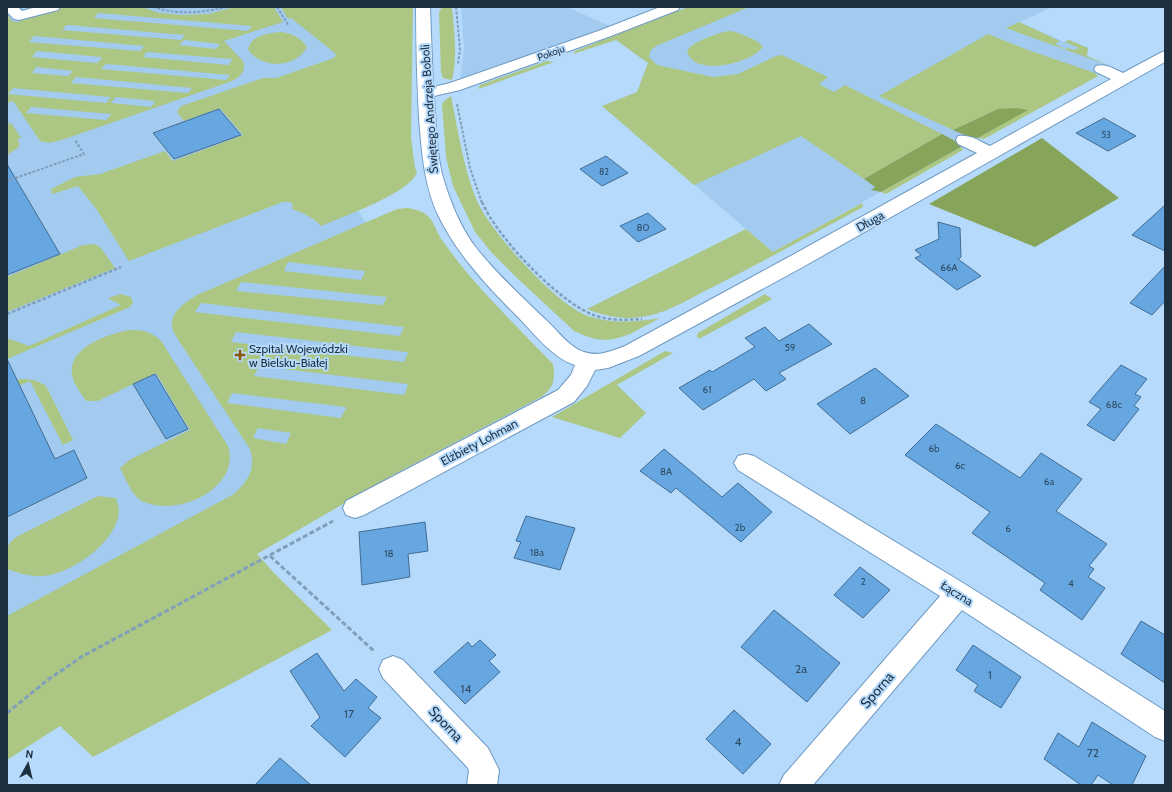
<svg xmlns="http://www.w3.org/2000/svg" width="1172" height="792" font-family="Cabin,sans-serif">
	<rect width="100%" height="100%" fill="#b6dafc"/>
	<g fill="#a3cbf0">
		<path d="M7 7H382L356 208 434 322 511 388 7 667Z"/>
		<path d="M461 7H567L610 26 460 79 464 48Z"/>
		<path d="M698 7H1052L1020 22 1064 42 1069 40 1088 48 1087 56 1108 65 978 138 969 137 958 144 961 147 773 252 602 106 637 92 648 63 616 40Z"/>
	</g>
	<g fill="#abc783" fill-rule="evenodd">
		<path d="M65 7H142L159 13 182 15 208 14 235 7H274L283 22 224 41 243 61C247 71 240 77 232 81L62 140 49 143 40 141 13 101 7 103V14L12 21 17 22ZM98 13 251 26H252L248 31 94 18ZM67 25 184 35H185L181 40 62 30ZM34 36 144 46 140 51 29 42ZM184 40 220 44 216 49 179 45ZM37 51 101 57 102 58 97 63 32 57ZM147 52 232 59V60L229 65 143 57ZM106 64 230 75 226 80 101 69ZM36 67 73 71 68 76 32 73ZM76 77 192 88 188 93 71 83ZM13 88 110 97H111L106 103 8 94ZM116 97 155 101V102L151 107 111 103ZM31 107 111 114V115L106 120 26 113Z"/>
		<path d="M281 7H413L411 137 415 168 417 173C408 194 344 216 321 226 313 217 303 213 292 209L293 204 289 202H283L129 261 97 210 78 186 52 194 51 189 75 177 100 174 165 151 173 161 243 135 220 108 184 121 177 112 181 106 263 78H276L334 58 336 54 291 18 288 19Z"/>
		<path d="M442 7H452C454 32 458 56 452 80L443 78 441 72 439 12Z"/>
		<path d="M688 7H749L656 46 651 50 649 57 657 65 713 77 738 74 776 56 782 55 828 77 819 84 834 92 845 85 942 134 864 179 801 136 694 185 602 106 637 92 648 63 616 40 573 54 575 51Z"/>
		<path d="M1019 22 1060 41 1055 44 1065 49 1068 48 1074 50 1079 48 1065 42 1069 40 1088 48 1087 56 1108 65 1006 28Z"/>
		<path d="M730 31C738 32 760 41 763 47 752 63 693 78 687 51 691 42 720 32 730 31Z"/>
		<path d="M281 32C293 34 300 37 307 47 296 69 260 69 248 49 252 35 268 33 281 32Z"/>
		<path d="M988 34 1028 50 1095 73 1098 76 984 139 978 138 1027 110 998 109 953 130 879 96Z"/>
		<path d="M547 61 554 62 478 89 480 85Z"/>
		<path d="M451 96C458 130 465 177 480 207 496 237 557 305 588 316 611 324 636 322 660 318L630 334 618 338 607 340 595 339 583 335 574 331 516 277 492 253 475 232 453 186 446 157 442 104 445 100Z"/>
		<path d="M7 123 12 124 21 138 17 140 20 144 18 148 7 155Z"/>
		<path d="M961 147 963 150 886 194 881 192Z"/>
		<path d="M862 203 863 207C813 234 764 261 713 287 690 298 667 314 641 317 623 320 604 316 587 309L746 229 773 252Z"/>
		<path d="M408 208C437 213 430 225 445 244 476 288 516 325 553 364 555 379 555 385 543 396L393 475 257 554 275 574 332 630 93 757 60 726 7 760V616L234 494C249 480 256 469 250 449L179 341C177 337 172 331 172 326 171 311 186 302 197 295L397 209ZM288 262 364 271 365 272 361 280 284 271ZM241 282 386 297H387L383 305 236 291ZM201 303 404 327 400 336 195 312ZM236 332 407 352 408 353 404 362 231 342ZM259 366 407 384 408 385 404 395 254 376ZM232 393 345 407 346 408 341 418 227 403ZM258 428 291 433 286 444 253 438Z"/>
		<path d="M95 244 101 248 115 268 7 312V277L83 245Z"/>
		<path d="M121 294 131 297 133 303 130 307 7 359V340L10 339 29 346 121 305 108 298Z"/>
		<path d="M765 294 772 299 699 339 697 336 698 333Z"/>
		<path d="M129 330C142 330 151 331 161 341L228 446C241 488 178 517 144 502 132 497 126 479 120 468L131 459 190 430 156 373 98 401H86C81 393 73 384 72 374 68 347 109 334 129 330Z"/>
		<path d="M665 351 673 353 617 385 646 413 620 438 552 417Z"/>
		<path d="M20 379C30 379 38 380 46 386L73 440 63 445 30 381 7 391V386Z"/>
		<path d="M98 496 116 498C117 502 119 507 119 510 118 542 71 574 43 576 30 577 19 573 7 569 7 552 3 546 18 536Z"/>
	</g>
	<g fill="#87a55a">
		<path d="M1017 108 1028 110 978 138 969 137 953 130 998 109Z"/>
		<path d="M942 134 959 143 958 144 961 147 881 192 871 190 875 187 864 179Z"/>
		<path d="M1042 138 1119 198 1035 247 929 204Z"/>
	</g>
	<g fill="#67a7e1" stroke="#426c91">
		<path d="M219 109 241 135 174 159 153 133Z"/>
		<path d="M1104 118 1136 136 1108 151 1076 133Z"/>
		<path d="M606 156 628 173 602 186 580 169Z"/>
		<path d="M7 164 60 254 7 275Z"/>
		<path d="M1165 205V251L1132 235Z"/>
		<path d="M648 213 666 229 638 242 620 226Z"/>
		<path d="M938 222 960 228 961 257 958 259 981 276 957 290 915 258 921 255 915 250 939 239Z"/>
		<path d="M1165 266V301L1152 315 1130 303Z"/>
		<path d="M809 324 832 344 779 373 786 379 766 391 754 379 703 410 679 388 710 370 712 372 755 347 745 338 765 327 779 341Z"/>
		<path d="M7 359 55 459 74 450 87 478 7 517Z"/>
		<path d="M1121 365 1147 379 1135 394 1141 397 1134 406 1139 409 1114 441 1087 425 1101 409 1089 402Z"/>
		<path d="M875 368 909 396 850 434 817 404Z"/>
		<path d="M155 374 188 429 166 439 133 384Z"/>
		<path d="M936 424 1020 478 1041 453 1082 479 1056 511 1107 544 1089 566 1094 569 1088 577 1105 588 1082 620 1040 590 1045 583 972 533 990 512 905 455Z"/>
		<path d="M664 449 722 497 738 483 772 512 741 542 676 488 671 493 640 471Z"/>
		<path d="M526 516 575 528 560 570 514 558 521 542 516 541Z"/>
		<path d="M425 522 428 551 408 554 410 577 362 585 359 532Z"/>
		<path d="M860 567 890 590 863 618 834 595Z"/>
		<path d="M774 610 840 663 807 702 741 647Z"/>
		<path d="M1141 621 1165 635V683L1121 654Z"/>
		<path d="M480 640 496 655 489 661 500 672 465 704 434 672 468 642 472 647Z"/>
		<path d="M973 645 1021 677 1001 708 974 691 978 685 956 670Z"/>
		<path d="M317 653 344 691 356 679 377 697 368 708 381 718 345 757 311 726 320 717 290 671Z"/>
		<path d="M734 710 771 744 743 774 706 739Z"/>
		<path d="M1092 722 1146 756 1132 785H1113L1098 775 1091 785H1081L1044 759 1058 733 1079 747Z"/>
		<path d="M280 758 311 785H255Z"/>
	</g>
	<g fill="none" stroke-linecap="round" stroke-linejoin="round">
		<defs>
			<g id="minor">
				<path d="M7 7H18L22 11 36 7H60L58 10 19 20 14 19 7 12Z"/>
				<path d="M416 7H430L433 87 450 83 601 30 660 7H680L678 10 611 36 460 90 434 96C436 123 436 158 445 184 452 206 462 230 477 249 498 275 523 298 547 321 558 331 569 347 584 352 598 357 612 351 625 346L787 258 977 153 958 144 956 140 958 136C970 134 980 141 990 146L1111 79 1096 72 1094 69 1096 66C1106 63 1114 69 1123 73L1160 53 1165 51V62L801 268 639 356 608 368 595 370 587 386 574 402 364 515 355 518 346 515 343 508 346 501 558 390 571 375 575 365C552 358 532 331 516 315 486 285 458 255 439 217 424 186 422 153 419 119 417 82 416 45 416 7Z"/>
				<path d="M746 454 754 456 968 586 1165 711V741L1155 737 962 610 813 785H779L784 775 940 596 738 470 734 463 738 456Z"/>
				<path d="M393 656 403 660 488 748 499 770 497 785H467L469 771 468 768 383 678 379 669 383 660Z"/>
			</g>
		</defs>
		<use href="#minor" stroke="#6e99c1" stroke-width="2"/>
		<g stroke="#819fba" stroke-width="2" stroke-dasharray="3 1.5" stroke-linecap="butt">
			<path d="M153 7C177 15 202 13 226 7"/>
			<path d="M277 7 289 26"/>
			<path d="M456 7 460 49 458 64"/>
			<path d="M457 104 470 168 482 203"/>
			<path d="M7 181 84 154 75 140"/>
		</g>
		<g stroke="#819fba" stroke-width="2.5" stroke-dasharray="3.5 2" stroke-linecap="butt">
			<path d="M482 202C497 237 556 299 591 314 607 321 625 320 642 319"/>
			<path d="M7 314 121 267"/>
		</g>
		<g stroke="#819fba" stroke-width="3" stroke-dasharray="5 2.5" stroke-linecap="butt">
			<path d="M270 556 374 651"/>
			<path d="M7 713 49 679 83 656 333 521"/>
		</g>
		<use href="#minor" fill="#fff" fill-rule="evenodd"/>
	</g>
	<path fill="#8c5608" stroke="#b6dafc" stroke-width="1.5" d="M238 349h4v4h4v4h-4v4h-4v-4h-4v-4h4z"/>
	<g text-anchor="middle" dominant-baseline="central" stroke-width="4" stroke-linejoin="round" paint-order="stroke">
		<g font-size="9" fill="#304e68">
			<text x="1106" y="134">53</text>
			<text x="604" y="171">82</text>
		</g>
		<g font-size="10" fill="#1e3040" stroke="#b6dafc">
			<text transform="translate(551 53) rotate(-20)">Pokoju</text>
		</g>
		<g font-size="10" fill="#304e68">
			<text x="643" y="227">80</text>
			<text x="949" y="267">66A</text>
			<text x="790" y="347">59</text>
			<text x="707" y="389">61</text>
			<text x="863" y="400">8</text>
			<text x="1114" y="404">68c</text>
			<text x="934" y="448">6b</text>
			<text x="960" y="465">6c</text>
			<text x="666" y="471">8A</text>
			<text x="1049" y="481">6a</text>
			<text x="740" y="527">2b</text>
			<text x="1008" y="528">6</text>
			<text x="537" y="552">18a</text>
			<text x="389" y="553">18</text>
			<text x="863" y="581">2</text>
			<text x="1071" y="583">4</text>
		</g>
		<g font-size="12" fill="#1e3040" stroke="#b6dafc">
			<text transform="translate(429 109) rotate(-94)">Świętego Andrzeja Boboli</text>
			<text transform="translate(870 221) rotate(-29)">Długa</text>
			<text transform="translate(479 442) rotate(-28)">Elżbiety Lohman</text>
			<text transform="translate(957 593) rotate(32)">Łączna</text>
		</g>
		<g font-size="12" fill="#1e3040" stroke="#b6dafc" text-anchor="start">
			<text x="249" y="348">Szpital Wojewódzki<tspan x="249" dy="14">w Bielsku-Białej</tspan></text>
		</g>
		<g font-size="12" fill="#304e68">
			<text x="801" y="668">2a</text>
			<text x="990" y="674">1</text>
			<text x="466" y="688">14</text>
			<text x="349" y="713">17</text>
			<text x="738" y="741">4</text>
			<text x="1093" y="752">72</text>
		</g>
		<g font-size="14" fill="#1e3040" stroke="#b6dafc">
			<text transform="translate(877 690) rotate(-49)">Sporna</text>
			<text transform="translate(446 724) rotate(47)">Sporna</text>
		</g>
	</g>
	<rect width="1172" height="792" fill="none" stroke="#1e3040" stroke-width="16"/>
	<g transform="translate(28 764) rotate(8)" stroke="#b6dafc" stroke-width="3" paint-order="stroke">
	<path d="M0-3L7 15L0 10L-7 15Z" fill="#1e3040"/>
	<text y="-6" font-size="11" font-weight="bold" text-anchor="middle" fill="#1e3040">N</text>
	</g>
</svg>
